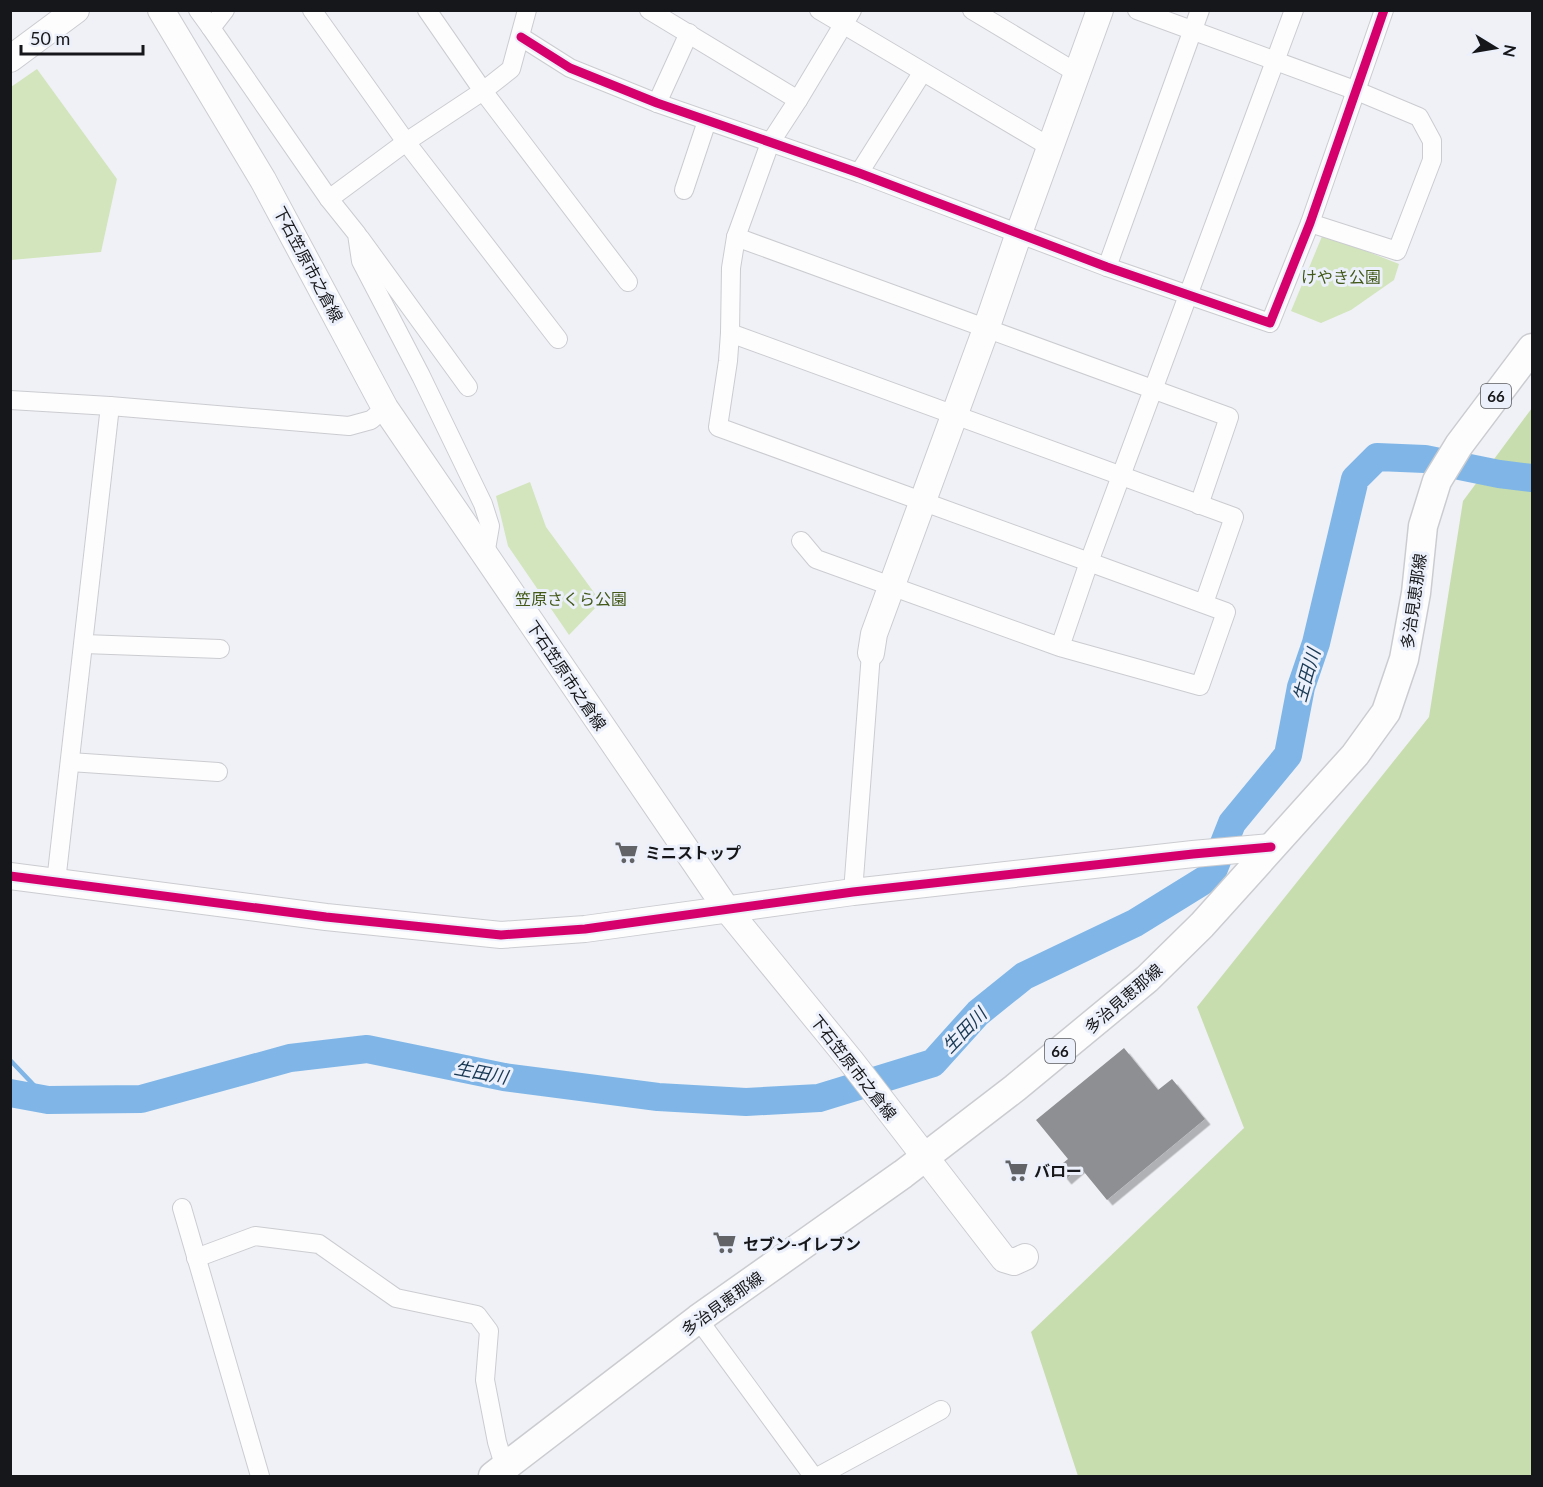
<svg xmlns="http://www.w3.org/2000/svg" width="1543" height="1487" font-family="Lato,'Noto Sans JP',sans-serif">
	<defs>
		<filter id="shadow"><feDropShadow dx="5.5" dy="5.5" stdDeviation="0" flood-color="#0004"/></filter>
	</defs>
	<rect width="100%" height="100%" fill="#f0f1f6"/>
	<g fill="#d3e5bc">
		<path d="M37 69 117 179 101 252 11 260V87Z"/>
		<path d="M1323 234 1399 264 1394 280 1351 310 1321 323 1291 311Z"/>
		<path d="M530 482 546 527 601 602 569 635 508 546 496 496Z"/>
	</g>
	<path fill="#c8ddad" d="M1532 408V1476H1078L1031 1332 1244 1128 1197 1007 1429 717 1463 501Z"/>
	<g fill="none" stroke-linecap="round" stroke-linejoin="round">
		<path stroke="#7fb6e7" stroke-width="4.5" d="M10 1060 48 1100"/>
		<path stroke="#7fb6e7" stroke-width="28" d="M10 1093 48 1100 141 1099 290 1058 367 1049 504 1077 658 1097 746 1102 819 1098 933 1063 978 1013 1024 976 1135 923 1211 876 1232 823 1288 755 1301 687 1316 643 1355 479 1377 457 1425 459 1499 474 1532 478"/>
	</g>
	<path fill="#8e8f92" filter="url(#shadow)" d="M1124 1048 1158 1090 1172 1079 1205 1119 1107 1200 1080 1167 1066 1179 1057 1168 1068 1159 1036 1120Z"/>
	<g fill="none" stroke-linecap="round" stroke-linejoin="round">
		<defs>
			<g id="street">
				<path d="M198 10 211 28"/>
				<path d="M225 10 211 28 329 199 357 234 361 261 421 376 483 504 490 526 485 555"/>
				<path d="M312 10 406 142 558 339"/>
				<path d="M427 10 483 91 628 282"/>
				<path d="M649 10 798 100"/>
				<path d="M819 10 1050 147"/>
				<path d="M852 10 798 100 770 143 736 237 731 268 730 333 1234 517 1204 603"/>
				<path d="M972 10 1077 73"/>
				<path d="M1137 10 1357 91 1419 117 1432 141V160L1397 251 1310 223"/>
				<path d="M521 37 570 68 657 103 859 173 1107 267 1270 323 1310 223 1384 10"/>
				<path d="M657 103 689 33"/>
				<path d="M859 173 922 73"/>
				<path d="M684 190 707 121"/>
				<path d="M329 199 406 142 483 91 511 69 527 10"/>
				<path d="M736 237 1229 417 1199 505"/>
				<path d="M360 238 468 387"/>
				<path d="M1107 267 1200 10"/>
				<path d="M730 333 728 361 718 427 1089 562 1294 10"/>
				<path d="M10 400 110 406 349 426 371 420 385 408"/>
				<path d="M801 541 816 559 1060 647 1089 562 1226 612 1200 686 1060 647"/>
				<path d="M84 644 220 649"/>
				<path d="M70 762 218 772"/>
				<path d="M56 882 110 406"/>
				<path d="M853 892 871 653"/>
				<path d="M182 1208 260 1476"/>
				<path d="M196 1258 255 1236 319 1244 396 1298 477 1315 489 1331 485 1380 497 1442 505 1468"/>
				<path d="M698 1319 813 1476"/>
				<path d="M819 1476 941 1410"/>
			</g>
			<g id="secondary">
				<path d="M161 10 263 180 385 408 726 908 851 1061 1004 1259 1014 1262 1025 1257"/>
				<path d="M10 59 76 10"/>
				<path d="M871 653 874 634 986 329 1019 233 1100 10"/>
				<path d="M10 876 326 917 501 935 585 929 853 892 1193 854 1271 847"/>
			</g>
			<path id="primary" d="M493 1476 698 1319 903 1174 1015 1088 1147 979 1202 925 1355 755 1386 712 1404 659 1416 593 1423 526 1437 481 1459 445 1532 348"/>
		</defs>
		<use href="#street" stroke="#cbccd0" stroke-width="20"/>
		<use href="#secondary" stroke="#cbccd0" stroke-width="28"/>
		<use href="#primary" stroke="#cbccd0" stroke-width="31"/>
		<use href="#street" stroke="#fdfdfe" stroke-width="18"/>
		<use href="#secondary" stroke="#fdfdfe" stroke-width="26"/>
		<use href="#primary" stroke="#fdfdfe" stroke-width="28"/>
		<defs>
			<g id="cycleway">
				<path d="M521 37 570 68 657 103 859 173 1107 267 1270 323 1310 223 1384 10"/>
				<path d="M10 876 326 917 501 935 585 929 853 892 1193 854 1271 847"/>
			</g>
		</defs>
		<use href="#cycleway" stroke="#ecf0fa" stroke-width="13"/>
		<use href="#cycleway" stroke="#d6006c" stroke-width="9"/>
	</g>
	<defs>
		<symbol id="supermarket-bare" viewBox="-9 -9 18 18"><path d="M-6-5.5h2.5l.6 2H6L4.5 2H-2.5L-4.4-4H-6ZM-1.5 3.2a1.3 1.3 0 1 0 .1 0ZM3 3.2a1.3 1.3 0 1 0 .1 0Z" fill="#626367" stroke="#ecf0fa" stroke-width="2.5" paint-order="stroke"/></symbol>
	</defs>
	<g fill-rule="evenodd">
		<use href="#supermarket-bare" x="610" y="836" width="33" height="33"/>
		<use href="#supermarket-bare" x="1000" y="1154" width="33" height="33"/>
		<use href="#supermarket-bare" x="708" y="1226" width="33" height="33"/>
	</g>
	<g text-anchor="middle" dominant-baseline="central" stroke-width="6" stroke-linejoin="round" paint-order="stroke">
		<g fill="#ecf0fa" stroke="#56585d" stroke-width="1.5">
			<rect x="1481" y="384" width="30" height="24" rx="4.5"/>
			<rect x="1045" y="1039" width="30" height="24" rx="4.5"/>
		</g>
		<g font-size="15" font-weight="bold" fill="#16171a">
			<text x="1496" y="396">66</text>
			<text x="1060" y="1051">66</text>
		</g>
		<g font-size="16" fill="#16171a" stroke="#ecf0fa">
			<text transform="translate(309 264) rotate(62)">下石笠原市之倉線</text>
			<text transform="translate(1413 601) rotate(-82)">多治見恵那線</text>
			<text transform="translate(567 675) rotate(56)">下石笠原市之倉線</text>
			<text transform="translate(1123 998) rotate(-41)">多治見恵那線</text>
			<text transform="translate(854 1067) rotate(52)">下石笠原市之倉線</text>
			<text transform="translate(722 1303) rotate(-36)">多治見恵那線</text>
		</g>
		<g font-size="16" fill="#425919" stroke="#ecf0fa">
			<text x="1341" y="276">けやき公園</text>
			<text x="571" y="598">笠原さくら公園</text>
		</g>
		<g font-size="16" font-weight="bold" fill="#16171a" stroke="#ecf0fa" text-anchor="start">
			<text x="645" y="852">ミニストップ</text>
			<text x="1034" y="1170">バロー</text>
			<text x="743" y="1243">セブン-イレブン</text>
		</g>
		<g font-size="18" font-style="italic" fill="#193955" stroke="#ecf0fa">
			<text transform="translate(1306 675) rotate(-74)">生田川</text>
			<text transform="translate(964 1030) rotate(-46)">生田川</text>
			<text transform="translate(481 1072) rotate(11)">生田川</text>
		</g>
	</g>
	<rect width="1543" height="1487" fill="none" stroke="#16171a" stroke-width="24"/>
	<g transform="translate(1495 48) rotate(101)" stroke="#ecf0fa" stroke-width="4.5" paint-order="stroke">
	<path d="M0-4.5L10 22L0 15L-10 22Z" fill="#16171a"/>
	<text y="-9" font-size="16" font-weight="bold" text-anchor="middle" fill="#16171a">N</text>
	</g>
	<path d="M21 45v9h122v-9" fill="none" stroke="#16171a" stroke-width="3"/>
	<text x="30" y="45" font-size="18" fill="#16171a" stroke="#ecf0fa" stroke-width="4.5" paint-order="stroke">50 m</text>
</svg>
